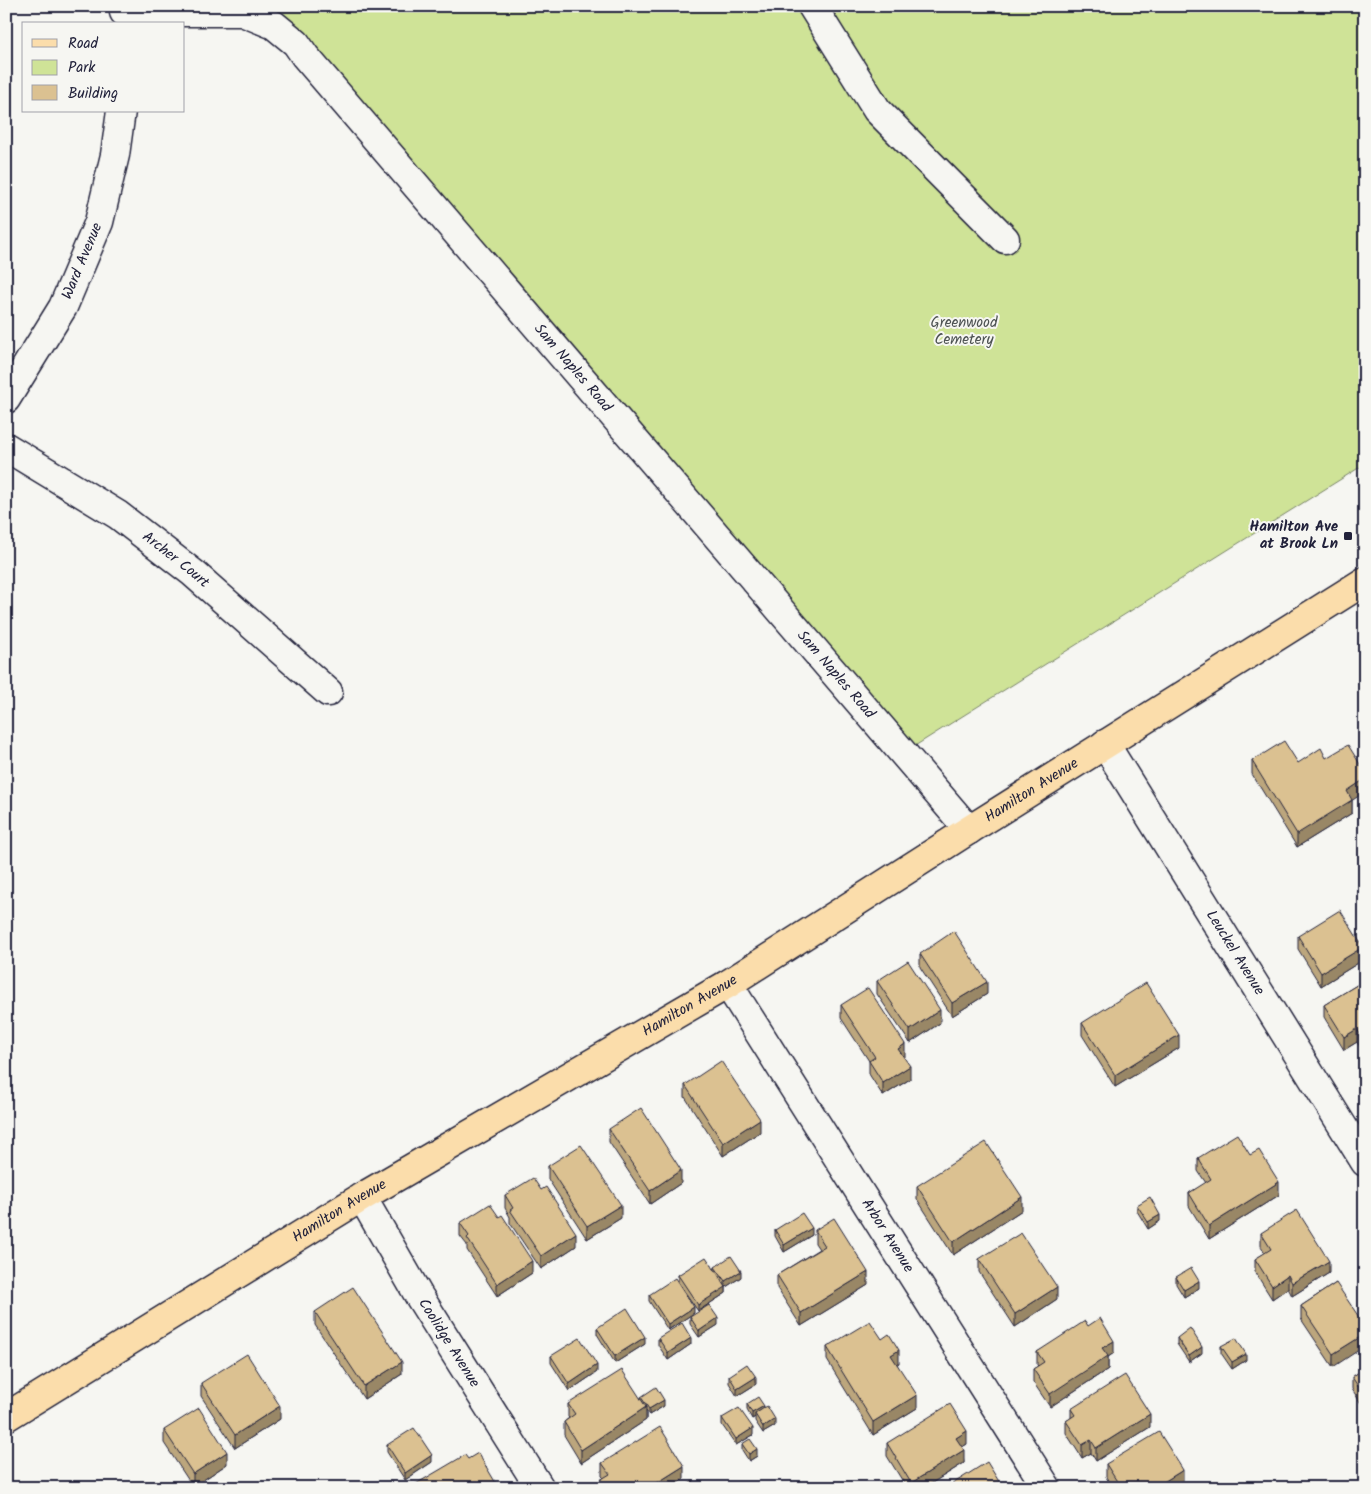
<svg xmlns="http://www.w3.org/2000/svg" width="1371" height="1494" font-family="Kalam,sans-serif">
	<rect width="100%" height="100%" fill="#f6f6f2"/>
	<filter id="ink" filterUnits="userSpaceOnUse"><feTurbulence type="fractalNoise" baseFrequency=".02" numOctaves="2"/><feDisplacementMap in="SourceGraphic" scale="10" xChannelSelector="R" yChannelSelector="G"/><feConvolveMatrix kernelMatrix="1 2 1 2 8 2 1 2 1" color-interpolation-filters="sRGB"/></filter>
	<g filter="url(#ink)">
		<path fill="#cfe397" stroke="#788269" d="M133 6H1365V464L902 754 259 20Z"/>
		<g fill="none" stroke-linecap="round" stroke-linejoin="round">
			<defs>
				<g id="minor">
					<path d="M812 6 877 110 1005 239"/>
					<path id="s1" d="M124 12H242L274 25 296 43 305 56 969 830"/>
					<path id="s2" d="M6 399 63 307 99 222 115 155 121 111"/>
					<path id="s3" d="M6 447 118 515 193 573 328 692"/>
					<path id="s4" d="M1105 744 1365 1162"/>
					<path id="s5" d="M728 984 1047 1488"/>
					<path id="s6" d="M362 1197 419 1296 540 1488"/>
				</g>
				<g id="major">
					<path id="s7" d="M6 1417 362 1197 728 984 969 830 1365 581"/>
				</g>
			</defs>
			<use href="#minor" stroke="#22223b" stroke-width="31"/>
			<use href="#major" stroke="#22223b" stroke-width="31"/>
			<use href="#minor" stroke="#f6f6f2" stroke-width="28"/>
			<use href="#major" stroke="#fbddab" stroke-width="28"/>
		</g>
		<g fill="#bca67d" stroke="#22223b">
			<path d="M1252 761 1298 763 1352 800V813L1297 847 1252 774Z"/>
			<path d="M1298 936 1363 960 1321 986 1298 949Z"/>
			<path d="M920 954 987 994 952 1016 920 967Z"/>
			<path d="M1365 980 1360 1047 1357 1042 1344 1050 1324 1017V1005Z"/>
			<path d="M877 981 940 1023 910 1043 877 994Z"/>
			<path d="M841 1005 905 1057 904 1058 910 1079 883 1096 869 1074V1061L841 1018Z"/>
			<path d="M1082 1023 1179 1048 1115 1087 1082 1035Z"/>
			<path d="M685 1085 760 1132 723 1156 685 1097Z"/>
			<path d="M609 1129 681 1183 650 1204 609 1142Z"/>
			<path d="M1250 1155 1279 1195 1209 1239 1189 1206V1193L1206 1183 1198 1171V1158Z"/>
			<path d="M548 1166 621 1218 587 1239 548 1179Z"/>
			<path d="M917 1186 1022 1210 953 1255 917 1199Z"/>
			<path d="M505 1195 576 1246 541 1269 510 1223V1217L505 1208Z"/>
			<path d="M1137 1205 1160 1221 1148 1229 1137 1211Z"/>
			<path d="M460 1223 532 1273 497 1296 467 1250V1245L460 1236Z"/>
			<path d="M775 1230 812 1235 784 1252 775 1236Z"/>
			<path d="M815 1230 868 1285 801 1326 777 1288V1275L819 1249 815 1243Z"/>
			<path d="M1261 1233 1329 1273 1292 1296 1288 1288 1272 1299 1255 1272V1259L1265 1253 1261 1246Z"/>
			<path d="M979 1259 1057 1299 1015 1327 979 1272Z"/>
			<path d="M715 1267 741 1277 726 1287V1293L698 1311 678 1282V1275L715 1271Z"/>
			<path d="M1176 1277 1199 1288 1184 1297 1176 1284Z"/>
			<path d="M1336 1283 1333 1367 1301 1319V1306Z"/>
			<path d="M649 1295 694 1313 668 1330 649 1301Z"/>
			<path d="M315 1312 402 1374 364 1399 315 1325Z"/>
			<path d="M690 1317 718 1325 699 1337 690 1324Z"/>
			<path d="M1088 1326 1114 1353 1108 1357V1369L1050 1407 1033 1382V1369L1038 1366 1037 1365V1352Z"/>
			<path d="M597 1328 645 1344 615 1363 597 1334Z"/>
			<path d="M658 1338 691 1344 668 1360 658 1345Z"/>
			<path d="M1177 1338 1202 1353 1189 1362 1177 1344Z"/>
			<path d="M882 1339 899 1363 897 1364 917 1408 873 1435 827 1360V1347Z"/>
			<path d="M1221 1346 1246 1360 1232 1369 1221 1353Z"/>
			<path d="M551 1356 597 1372 569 1391 551 1363Z"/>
			<path d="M1365 1368V1410L1352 1389V1377Z"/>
			<path d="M729 1376 756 1384 737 1396 729 1383Z"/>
			<path d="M201 1383 280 1419 235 1448 201 1396Z"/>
			<path d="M641 1397 664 1406 649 1415 646 1411V1420L581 1463 564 1435V1422L569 1418 568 1417V1404L641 1399Z"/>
			<path d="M747 1404 764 1409 775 1426 763 1433 755 1421V1417L752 1419 747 1410Z"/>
			<path d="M1071 1409 1150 1427 1096 1461 1091 1453 1082 1458 1066 1433V1421L1071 1418Z"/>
			<path d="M722 1418 753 1435 736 1445 722 1425Z"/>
			<path d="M164 1430 227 1464 193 1487 164 1443Z"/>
			<path d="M887 1443 967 1444 962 1447 964 1463 924 1488H907L887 1456Z"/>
			<path d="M742 1444 757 1456 749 1461 742 1450Z"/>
			<path d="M387 1445 432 1462 405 1480 387 1452Z"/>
			<path d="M602 1463 684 1479 670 1488H600V1480L604 1478 602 1476Z"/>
			<path d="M1106 1464 1183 1483 1175 1488H1111L1112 1487 1106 1477Z"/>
		</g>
		<g fill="#998766" stroke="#22223b">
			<path d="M1365 779V792L1348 803 1352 800V813L1297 847V834L1347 791Z"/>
			<path d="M1363 947V960L1321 986V973Z"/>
			<path d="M987 982V994L952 1016V1003Z"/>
			<path d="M940 1010V1023L910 1043V1030Z"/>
			<path d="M1357 1029V1042L1344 1050V1037Z"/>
			<path d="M1365 1031V1044L1360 1047V1034Z"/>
			<path d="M1179 1035V1048L1115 1087V1075Z"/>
			<path d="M905 1044V1057L898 1061V1049Z"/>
			<path d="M910 1066V1079L883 1096V1083Z"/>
			<path d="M760 1119V1132L723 1156V1143Z"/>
			<path d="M681 1170V1183L650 1204V1191Z"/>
			<path d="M1279 1182V1195L1209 1239V1226Z"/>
			<path d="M1022 1197V1210L953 1255V1242Z"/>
			<path d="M621 1205V1218L587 1239V1226Z"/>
			<path d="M1160 1215V1221L1148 1229V1222Z"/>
			<path d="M812 1228V1235L784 1252V1245Z"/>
			<path d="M576 1233V1246L541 1269V1256Z"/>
			<path d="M532 1261V1273L497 1296V1284Z"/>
			<path d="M1329 1261V1273L1292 1296V1283Z"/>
			<path d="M741 1271V1277L726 1287V1293L698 1311V1305L725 1287V1281Z"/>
			<path d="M868 1272V1285L801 1326V1313Z"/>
			<path d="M1288 1275V1288L1272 1299V1286Z"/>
			<path d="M1199 1281V1288L1184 1297V1290Z"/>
			<path d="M1057 1287V1299L1015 1327V1314Z"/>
			<path d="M694 1307V1313L668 1330V1324Z"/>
			<path d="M718 1318V1325L699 1337V1331Z"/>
			<path d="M1365 1334V1346L1333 1367V1354Z"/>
			<path d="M645 1337V1344L615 1363V1356Z"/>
			<path d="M691 1338V1344L668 1360V1353Z"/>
			<path d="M1114 1341V1353L1108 1357V1369L1050 1407V1394L1102 1348Z"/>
			<path d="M1202 1347V1353L1189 1362V1356Z"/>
			<path d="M899 1350V1363L891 1368V1355Z"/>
			<path d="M1246 1354V1360L1232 1369V1362Z"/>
			<path d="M402 1362V1374L364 1399V1386Z"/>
			<path d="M597 1365V1372L569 1391V1384Z"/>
			<path d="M756 1377V1384L737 1396V1389Z"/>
			<path d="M917 1395V1408L873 1435V1422Z"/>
			<path d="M664 1400V1406L649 1415V1409Z"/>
			<path d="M280 1406V1419L235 1448V1435Z"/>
			<path d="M764 1406V1412L755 1414V1417L752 1419V1413Z"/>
			<path d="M646 1407V1420L581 1463V1450Z"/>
			<path d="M1150 1414V1427L1096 1461V1448Z"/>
			<path d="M775 1419V1426L763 1433V1427Z"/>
			<path d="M753 1428V1435L736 1445V1439Z"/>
			<path d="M967 1431V1444L956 1451V1438Z"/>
			<path d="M1091 1440V1453L1082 1458V1445Z"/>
			<path d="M757 1449V1456L749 1461V1454Z"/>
			<path d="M964 1450V1463L924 1488H911V1483Z"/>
			<path d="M227 1452V1464L193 1487V1474Z"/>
			<path d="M432 1455V1462L405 1480V1473Z"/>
			<path d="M684 1466V1479L670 1488H649Z"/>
			<path d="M1183 1470V1483L1175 1488H1154Z"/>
		</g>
		<g fill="#dbc191" stroke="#22223b">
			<path d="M1284 741 1298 763 1321 748 1326 758 1348 745 1365 772V779L1347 791 1352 800 1297 834 1252 761Z"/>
			<path d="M1340 910 1363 947 1321 973 1298 936Z"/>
			<path d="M954 931 987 982 952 1003 920 954Z"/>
			<path d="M908 961 940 1010 910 1030 877 981Z"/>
			<path d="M1365 980V1031L1360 1034 1357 1029 1344 1037 1324 1005Z"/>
			<path d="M1146 983 1179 1035 1115 1075 1082 1023Z"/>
			<path d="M868 988 905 1044 898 1049 910 1066 883 1083 869 1061 875 1057 841 1005Z"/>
			<path d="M721 1061 760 1119 723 1143 685 1085Z"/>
			<path d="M641 1108 681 1170 650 1191 609 1129Z"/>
			<path d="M1237 1134 1250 1155 1259 1150 1279 1182 1209 1226 1189 1193 1211 1179 1198 1158Z"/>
			<path d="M986 1142 1022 1197 953 1242 917 1186Z"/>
			<path d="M581 1145 621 1205 587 1226 548 1166Z"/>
			<path d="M533 1178 541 1190 546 1187 576 1233 541 1256 510 1210 513 1208 505 1195Z"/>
			<path d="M1150 1197 1160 1215 1148 1222 1137 1205Z"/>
			<path d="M490 1204 499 1217 502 1215 532 1261 497 1284 467 1238 469 1236 460 1223Z"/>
			<path d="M1297 1210 1329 1261 1292 1283 1288 1275 1272 1286 1255 1259 1271 1249 1261 1233Z"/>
			<path d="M802 1213 812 1228 784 1245 775 1230Z"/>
			<path d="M834 1218 868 1272 801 1313 777 1275 825 1246 815 1230Z"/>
			<path d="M1021 1233 1057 1287 1015 1314 979 1259Z"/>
			<path d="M731 1256 741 1271 725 1281 715 1267Z"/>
			<path d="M706 1257 726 1287 698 1305 678 1275Z"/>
			<path d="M1191 1268 1199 1281 1184 1290 1176 1277Z"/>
			<path d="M675 1278 694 1307 668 1324 649 1295Z"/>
			<path d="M1336 1283 1365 1326V1334L1333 1354 1301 1306Z"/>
			<path d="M353 1287 402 1362 364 1386 315 1312Z"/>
			<path d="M709 1305 718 1318 699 1331 690 1317Z"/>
			<path d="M627 1308 645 1337 615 1356 597 1328Z"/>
			<path d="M1100 1318 1114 1341 1102 1348 1108 1356 1050 1394 1033 1369 1044 1362 1037 1352 1085 1321 1088 1326Z"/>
			<path d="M870 1321 882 1339 889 1334 899 1350 891 1355 917 1395 873 1422 827 1347Z"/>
			<path d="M682 1323 691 1338 668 1353 658 1338Z"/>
			<path d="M1190 1328 1202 1347 1189 1356 1177 1338Z"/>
			<path d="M580 1338 597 1365 569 1384 551 1356Z"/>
			<path d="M1236 1338 1246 1354 1232 1362 1221 1346Z"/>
			<path d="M247 1354 280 1406 235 1435 201 1383Z"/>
			<path d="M747 1364 756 1377 737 1389 729 1376Z"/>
			<path d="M1365 1368V1397L1352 1377Z"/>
			<path d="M622 1370 646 1407 581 1450 564 1422 575 1414 568 1404Z"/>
			<path d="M1125 1375 1150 1414 1096 1448 1091 1440 1082 1445 1066 1421 1075 1415 1071 1409Z"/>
			<path d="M656 1387 664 1400 649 1409 641 1397Z"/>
			<path d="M758 1397 764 1406 752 1413 747 1404Z"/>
			<path d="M950 1404 967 1431 956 1438 964 1450 911 1483 887 1443Z"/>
			<path d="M767 1406 775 1419 763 1427 755 1414Z"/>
			<path d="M199 1408 227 1452 193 1474 164 1430Z"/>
			<path d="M739 1408 753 1428 736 1439 722 1418Z"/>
			<path d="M660 1427 684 1466 649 1488H605L600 1480 610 1474 602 1463Z"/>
			<path d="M414 1428 432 1455 405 1473 387 1445Z"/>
			<path d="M1159 1432 1183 1470 1154 1488H1111L1118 1483 1106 1464Z"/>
			<path d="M750 1439 757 1449 749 1454 742 1444Z"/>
			<path d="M478 1453 497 1485 492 1488H409L465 1455 468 1459Z"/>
			<path d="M987 1462 1003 1488H946Z"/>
			<path d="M693 1481 697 1488H683Z"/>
			<path d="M80 1484 82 1488H73Z"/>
			<path d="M1186 1485 1188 1488H1182Z"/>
		</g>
	</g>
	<rect fill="#22223b" stroke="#f6f6f2" stroke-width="2" x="1343" y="531" width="10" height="10" rx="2.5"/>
	<g text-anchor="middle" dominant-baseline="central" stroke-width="4" stroke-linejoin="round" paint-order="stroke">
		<g font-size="15" fill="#22223b" stroke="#f6f6f2">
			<text stroke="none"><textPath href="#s2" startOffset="158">Ward Avenue</textPath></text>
			<text stroke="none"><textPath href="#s1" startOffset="608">Sam Naples Road</textPath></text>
			<text stroke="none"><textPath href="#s3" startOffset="204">Archer Court</textPath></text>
			<text stroke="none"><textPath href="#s1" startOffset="1012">Sam Naples Road</textPath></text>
			<text stroke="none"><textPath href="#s7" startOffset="1202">Hamilton Avenue</textPath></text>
			<text stroke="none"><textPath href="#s4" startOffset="246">Leuckel Avenue</textPath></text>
			<text stroke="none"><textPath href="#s7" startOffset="798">Hamilton Avenue</textPath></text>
			<text stroke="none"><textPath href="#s7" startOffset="392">Hamilton Avenue</textPath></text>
			<text stroke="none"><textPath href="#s5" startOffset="298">Arbor Avenue</textPath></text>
			<text stroke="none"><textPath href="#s6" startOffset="170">Coolidge Avenue</textPath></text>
		</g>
		<g font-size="15" fill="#4d5252" stroke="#f6f6f2">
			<text x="964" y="323">Greenwood<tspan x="964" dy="17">Cemetery</tspan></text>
		</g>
		<g font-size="15" font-weight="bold" fill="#22223b" stroke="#f6f6f2" text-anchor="end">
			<text x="1338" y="527">Hamilton Ave<tspan x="1338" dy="17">at Brook Ln</tspan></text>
		</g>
	</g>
	<rect width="1371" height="1494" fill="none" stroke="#f6f6f2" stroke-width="25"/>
	<rect x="12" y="12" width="1346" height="1469" fill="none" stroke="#22223b" stroke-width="2" filter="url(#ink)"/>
	<rect x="22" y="22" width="162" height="90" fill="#f6f6f2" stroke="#a1a1a9"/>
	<rect x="32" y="39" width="25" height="8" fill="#fbddab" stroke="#a1a1a9"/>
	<text x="68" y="48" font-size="15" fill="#22223b">Road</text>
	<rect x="32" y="60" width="25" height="15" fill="#cfe397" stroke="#a1a1a9"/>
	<text x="68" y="72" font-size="15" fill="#22223b">Park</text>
	<rect x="32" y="85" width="25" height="15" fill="#dbc191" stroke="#a1a1a9"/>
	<text x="68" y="98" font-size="15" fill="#22223b">Building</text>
</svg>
